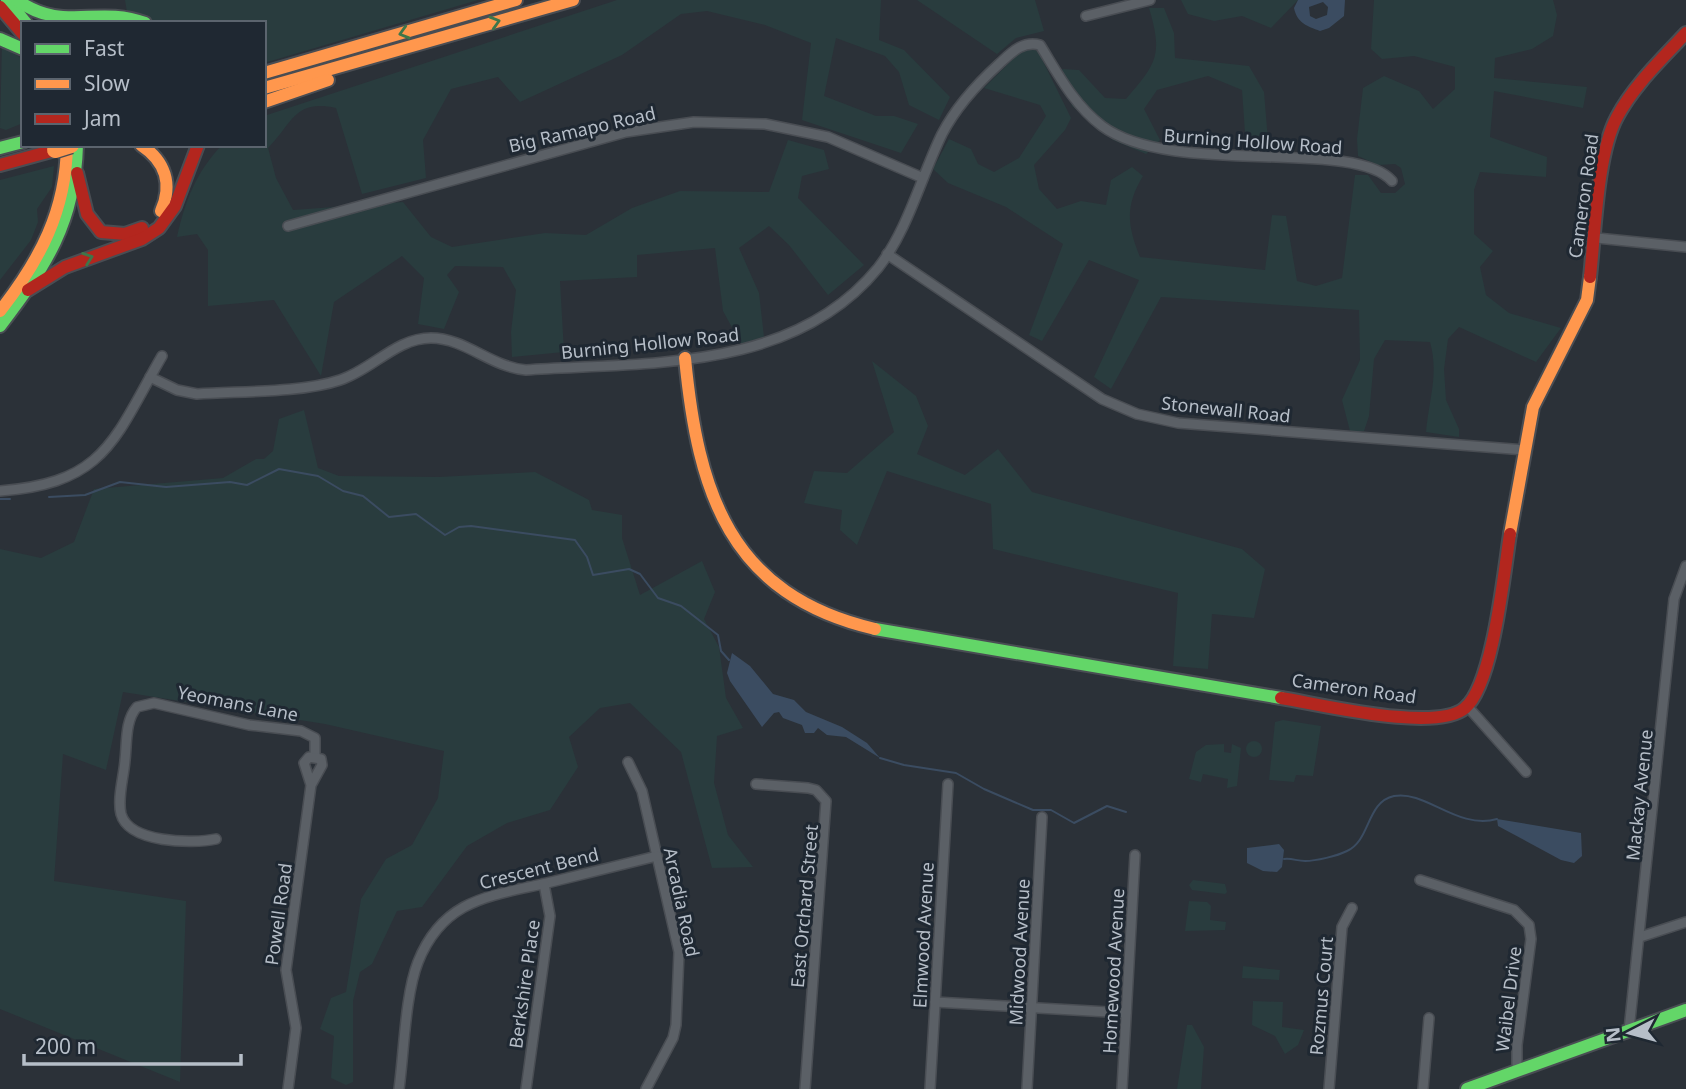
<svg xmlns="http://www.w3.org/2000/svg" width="1686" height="1089" font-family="'Noto Sans',sans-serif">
	<rect width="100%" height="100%" fill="#2b3138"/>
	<g fill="#293c3e">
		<path d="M125 0H478L264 63V23H138L127 12Z"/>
		<path d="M617 0H881L879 40 904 50 950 97 939 120 909 105 899 72 885 56 836 38 824 96 876 116H894L918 124 901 153 802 120 811 43 765 25 707 11 681 14 622 55 520 102 498 77 451 89 423 140 426 178 362 194 336 108C294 99 293 123 268 148L276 178 293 210 403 202 431 237 452 247 545 233 586 235 632 208 680 191 769 192 788 140 824 150 829 169 802 176 798 198 864 265 828 295 789 245 769 226 739 248 759 293 764 337 741 344 723 311 715 248 637 255V277L560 281 564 352 512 357 511 332 516 290 503 267 455 266 447 275 459 292 444 329 418 324 424 278 402 256 334 302 321 376 274 300 208 306V250L197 234 177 237C185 201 196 172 222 145H264V117L267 115Z"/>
		<path d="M917 0H1035L1044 31 1016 38 997 54Z"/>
		<path d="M1181 0H1298L1271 28 1242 16 1214 21 1188 14Z"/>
		<path d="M1374 0H1553L1557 15 1553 36 1532 49 1495 58 1494 78 1587 87 1583 108 1494 91 1490 137 1547 157 1546 177 1480 172 1474 190V234L1493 251 1480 267 1486 295 1509 313 1561 328 1536 362 1459 327 1448 339 1444 369 1446 400 1459 429V437L1426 432C1429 399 1439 374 1430 342L1385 340 1374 359 1369 416 1364 431H1350L1342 400 1360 360 1359 310 1161 297 1111 389 1094 377 1139 280 1089 260 1042 341 1029 335 1063 244 1006 207 948 183 933 169 949 139 971 149 978 164 994 172 1019 158 1046 116 1040 105 984 88 1019 53 1029 48 1038 51 1071 118 1065 130 1034 165 1039 189 1057 209 1081 201 1106 205 1111 180 1132 167 1143 176C1125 206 1127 225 1140 257L1265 270 1272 215 1286 216 1297 281 1316 286 1342 278 1355 175H1368L1381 193H1395L1405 184 1401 168 1395 164 1378 165 1358 156 1357 139 1363 88 1384 76 1419 91 1433 109 1455 89V67L1414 56 1382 59 1371 49Z"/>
		<path d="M1149 8H1164L1174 33 1175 58 1249 66 1264 92 1268 141 1246 147 1242 90 1208 76 1157 90 1144 109 1160 140 1146 154 1113 140 1072 106 1062 69 1079 70 1105 98 1126 99C1157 63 1163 55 1149 8Z"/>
		<path d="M2 43 23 60V123L6 130 0 128Z"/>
		<path d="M54 166 52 187 37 209 38 222 31 240 0 280V180Z"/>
		<path d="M872 361 916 396 928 426 917 454 965 475 998 449 1032 492 1242 549 1265 569 1254 618 1212 614 1208 669 1173 666 1178 593 993 549 991 504 887 471 857 545 840 530 842 510 804 503 814 471 847 473 894 432Z"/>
		<path d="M304 410 318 468 339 476 439 477 535 472 589 500 592 510 622 515V538L640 595 702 561 715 592 704 619 719 647 726 698 743 728 717 736 714 783 728 835 753 867 712 868 681 752 630 703 600 708 569 737 578 767 550 810 507 823 467 846 422 907 397 911 372 964 360 972 353 1001V1082L346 1085 331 1078 334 1036 320 1029 331 998 346 992 361 899 386 859 412 845 438 798 444 751 325 724 123 692 106 770 63 754 54 881 186 901 180 1082 0 1009V549L41 558 74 542 94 489 223 478 256 459H264L273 451 279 419Z"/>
		<path d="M1283 720 1321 726 1313 776 1296 775 1294 782 1269 780 1275 722Z"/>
		<circle cx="1254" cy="749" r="8"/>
		<path d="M1224 744V752L1231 753 1232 744 1241 748 1237 786 1227 788 1228 779 1203 774 1201 782 1189 779 1196 752 1206 745Z"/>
		<path d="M1193 880 1225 884 1227 892 1225 894 1192 890 1189 885Z"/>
		<path d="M1189 901 1207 902 1211 906 1210 920 1226 922 1225 930 1185 931Z"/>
		<path d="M1243 966 1280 970 1279 980 1242 978Z"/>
		<path d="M1253 1001 1283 1002 1282 1027 1304 1030 1298 1045 1285 1054 1275 1036 1252 1025Z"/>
		<path d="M1187 1025H1192L1204 1047 1201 1089H1177Z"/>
	</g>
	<g fill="#3b4c61" fill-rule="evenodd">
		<path d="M1298 0H1345L1344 16 1329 28 1320 31C1307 26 1297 23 1294 8ZM1323 2 1328 7 1327 15 1316 19 1310 16 1309 7Z"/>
		<path d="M732 653 750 666 773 694 794 700 806 712 842 727 867 743 880 758 846 737 827 735 818 728 814 733H805L802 725 783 718 779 712 774 713 762 727 730 681 727 673Z"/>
		<path d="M1497 819 1581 833 1582 856 1574 863 1561 860 1498 826Z"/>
		<path d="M1279 844 1284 850 1282 867 1277 872 1263 871 1247 863V848Z"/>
	</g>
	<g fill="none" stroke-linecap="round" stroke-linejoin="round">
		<g stroke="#3b4c61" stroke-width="2">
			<path d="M49 497 85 495 120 482 166 487 230 482 247 485 279 469 318 476 343 491 363 496 389 517 416 514 445 535 459 527 471 526 575 540 587 557 593 575 629 569 640 574 658 598 681 606 718 635 721 651 729 660"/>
			<path d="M0 499H10"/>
			<path d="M880 758 904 765 956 773 984 789 1033 810H1051L1074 823 1107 806 1126 812"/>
			<path d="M1284 859C1292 858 1297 861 1305 861 1316 861 1337 856 1347 851 1371 840 1366 802 1394 796 1426 790 1457 830 1497 819"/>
		</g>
		<defs>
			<g id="street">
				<path d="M1086 16 1150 0"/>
				<path d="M288 226 626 132 694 122 765 124 828 137 923 178"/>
				<path d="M1597 238 1686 247"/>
				<path d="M887 254 1102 399 1137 414 1178 423 1525 450"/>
				<path d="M150 377 177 390 197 394C239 391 302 393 340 380 372 370 396 338 431 338 465 338 491 367 526 370 647 362 793 372 878 268 908 230 921 177 942 134 956 107 977 84 999 64 1011 53 1023 40 1040 45 1058 74 1074 105 1102 126 1172 178 1353 137 1392 181"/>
				<path d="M0 491C106 483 114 439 162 356"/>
				<path d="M1468 707 1526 772"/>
				<path d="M628 762 642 791 679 952 676 1025 673 1038 646 1089"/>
				<path d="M756 784 808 788 816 790 826 801 805 1089"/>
				<path d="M216 839C192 844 129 843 121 814 117 798 124 776 125 760 127 743 125 720 137 707L154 703 249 725 301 731 315 738V756"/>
				<path d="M1420 880 1514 910 1529 925 1531 939 1517 1045V1071"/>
				<path d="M1640 937 1686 922"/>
				<path d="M935 1002 1126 1013"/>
				<path d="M1629 1030 1674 599 1686 566"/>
				<path d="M288 1089 296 1028 286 970 311 785 322 765 321 759 309 757 304 763 311 785"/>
				<path d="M399 1089C404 1053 405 995 418 962 443 899 490 896 547 883 584 874 620 865 657 856"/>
				<path d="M526 1089 550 916 544 884"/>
				<path d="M930 1089 948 784"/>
				<path d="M1027 1089 1042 817"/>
				<path d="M1122 1089 1135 855"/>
				<path d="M1329 1089 1342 927 1352 908"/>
				<path d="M1423 1089 1429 1018"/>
			</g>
			<g id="fast">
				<path d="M7 0 26 23"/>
				<path d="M17 0C63 33 96 5 145 23"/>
				<path d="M0 39 23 49"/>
				<path d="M0 148 23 142"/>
				<path d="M0 326C46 266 75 222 77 145"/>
				<path d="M875 629 1281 698"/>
				<path d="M1467 1089 1686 1010"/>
			</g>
			<g id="slow">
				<path d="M264 73 516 0"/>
				<path d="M264 88 573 0"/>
				<path d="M264 102 328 80"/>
				<path d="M141 145C165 161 173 184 161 211"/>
				<path d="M0 311C40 260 66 211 67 145"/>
				<path d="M685 358C698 492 729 595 875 629"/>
				<path d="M1510 534 1533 407 1587 300 1590 277"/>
			</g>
			<g id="jam">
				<path d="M0 7 23 34"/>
				<path d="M0 165 55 150"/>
				<path d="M77 173 87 214 101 232 125 234 142 228"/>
				<path d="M1590 277C1595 232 1597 154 1617 117 1634 85 1662 59 1686 33"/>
				<path d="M28 290 65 267 142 239 159 228 175 206 198 145"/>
				<path d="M1281 698C1320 704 1436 733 1465 708 1493 685 1504 572 1510 534"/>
			</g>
		</defs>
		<use href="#street" stroke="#494d53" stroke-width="12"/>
		<use href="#fast" stroke="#494d53" stroke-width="16"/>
		<use href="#slow" stroke="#494d53" stroke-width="16"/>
		<use href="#jam" stroke="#494d53" stroke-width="16"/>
		<use href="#street" stroke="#5b6066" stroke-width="9"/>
		<use href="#fast" stroke="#63d668" stroke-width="12"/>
		<use href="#slow" stroke="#ff974d" stroke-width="12"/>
		<use href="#jam" stroke="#b3261e" stroke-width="12"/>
		<defs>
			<path id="slow-bridge" d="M55 150 71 145"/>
		</defs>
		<use href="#slow-bridge" stroke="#484d53" stroke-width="19" stroke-linecap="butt"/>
		<use href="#slow-bridge" stroke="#ff974d" stroke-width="16"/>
	</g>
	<defs><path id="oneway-chevron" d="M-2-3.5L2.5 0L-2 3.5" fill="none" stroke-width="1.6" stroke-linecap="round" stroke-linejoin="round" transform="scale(1.75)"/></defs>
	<g stroke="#3e764a">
		<use href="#oneway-chevron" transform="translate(495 22) rotate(-16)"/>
		<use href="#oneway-chevron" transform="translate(404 33) rotate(164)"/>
		<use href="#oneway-chevron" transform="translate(88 258) rotate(-19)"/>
	</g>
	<g text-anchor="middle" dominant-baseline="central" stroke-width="6" stroke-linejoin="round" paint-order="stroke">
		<g font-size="18" fill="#b6bec8" stroke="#1f2832">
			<text transform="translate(582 129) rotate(-13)">Big Ramapo Road</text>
			<text transform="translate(1253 141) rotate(4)">Burning Hollow Road</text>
			<text transform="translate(1583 196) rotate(-82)">Cameron Road</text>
			<text transform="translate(650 343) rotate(-6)">Burning Hollow Road</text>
			<text transform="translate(1226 409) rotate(6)">Stonewall Road</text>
			<text transform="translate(1354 688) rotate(8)">Cameron Road</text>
			<text transform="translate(238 703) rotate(11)">Yeomans Lane</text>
			<text transform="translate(1639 795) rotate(-84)">Mackay Avenue</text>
			<text transform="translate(539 868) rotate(-14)">Crescent Bend</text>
			<text transform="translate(682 902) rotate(78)">Arcadia Road</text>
			<text transform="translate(804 906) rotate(-85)">East Orchard Street</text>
			<text transform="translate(278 914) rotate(-82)">Powell Road</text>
			<text transform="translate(923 935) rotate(-87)">Elmwood Avenue</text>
			<text transform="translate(1019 952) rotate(-87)">Midwood Avenue</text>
			<text transform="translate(1113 971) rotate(-87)">Homewood Avenue</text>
			<text transform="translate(524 984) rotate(-82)">Berkshire Place</text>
			<text transform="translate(1321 996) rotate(-85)">Rozmus Court</text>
			<text transform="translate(1508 999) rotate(-83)">Waibel Drive</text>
		</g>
	</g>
	<rect x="21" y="21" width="245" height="126" fill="#1f2832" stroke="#5b646e" stroke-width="2"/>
	<rect x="35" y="44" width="35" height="10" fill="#63d668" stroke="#5b646e" stroke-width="2"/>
	<text x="84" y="56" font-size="21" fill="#b6bec8">Fast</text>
	<rect x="35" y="79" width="35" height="10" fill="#ff974d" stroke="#5b646e" stroke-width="2"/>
	<text x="84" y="91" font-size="21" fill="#b6bec8">Slow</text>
	<rect x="35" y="114" width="35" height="10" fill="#b3261e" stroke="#5b646e" stroke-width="2"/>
	<text x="84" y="126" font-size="21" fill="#b6bec8">Jam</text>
	<g transform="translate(1630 1033) rotate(264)" stroke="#1f2832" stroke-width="5" paint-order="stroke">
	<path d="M0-5L12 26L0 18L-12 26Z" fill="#b6bec8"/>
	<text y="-10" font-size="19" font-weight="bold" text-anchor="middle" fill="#b6bec8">N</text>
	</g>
	<path d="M24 1054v10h217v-10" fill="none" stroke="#b6bec8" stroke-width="3.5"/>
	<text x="35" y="1054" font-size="21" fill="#b6bec8" stroke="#1f2832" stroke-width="5" paint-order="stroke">200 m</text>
</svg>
